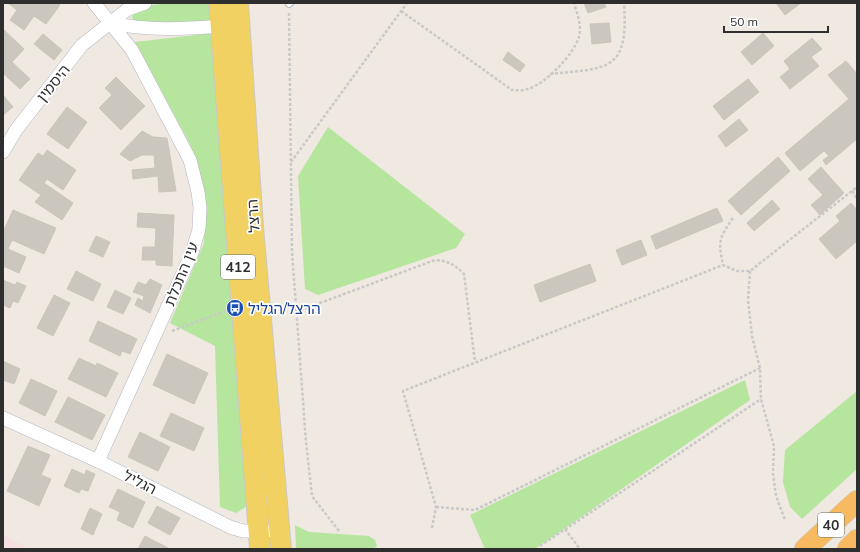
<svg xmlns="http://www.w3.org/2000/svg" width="860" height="552" font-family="Mulish,'Noto Sans Hebrew',sans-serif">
	<rect width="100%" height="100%" fill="#efe9e1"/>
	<path fill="#f5dfe0" d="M3 535 30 549H3Z"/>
	<g fill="#b6e59e">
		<path d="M169 3H214V23L134 22 132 17 135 10 151 5Z"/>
		<path d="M214 33 247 506 236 513 220 507 215 346 170 323 204 243 205 211 195 160 190 144 135 42Z"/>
		<path d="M328 127 465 234 456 248 318 295 305 289 298 176Z"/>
		<path d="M745 380 750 400 535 549H485L470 515Z"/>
		<path d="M857 391V469L802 519 790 507 783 482 785 450Z"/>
		<path d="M295 525 309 532 369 536 375 540 377 546 373 549H296Z"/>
	</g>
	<g fill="#cbc7bf" stroke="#cbc5ba">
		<path d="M8 3H57L60 5 46 24 34 16 24 30 10 20 17 10Z"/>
		<path d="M584 3H604L606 7 588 13Z"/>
		<path d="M776 3H801L785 15Z"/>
		<path d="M609 23 611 42 592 44 590 24Z"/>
		<path d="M3 29 24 49 12 62 30 79 20 89 3 73Z"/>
		<path d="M763 33 774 46 752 65 741 52Z"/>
		<path d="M43 34 62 50 54 60 34 44Z"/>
		<path d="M812 38 822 49 811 57 819 66 790 89 780 77 790 69 784 61Z"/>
		<path d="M508 52 525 65 520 72 503 60Z"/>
		<path d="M846 61 857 74V115L855 117 857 120V139L826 165 823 160 829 156 824 151 800 171 785 153 849 99 828 75Z"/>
		<path d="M116 77 145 106 121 130 99 108 112 95 105 88Z"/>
		<path d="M748 79 759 92 724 120 713 106Z"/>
		<path d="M3 95 13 107 3 115Z"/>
		<path d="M67 107 87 122 68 149 47 134Z"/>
		<path d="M739 119 748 130 726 147 718 136Z"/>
		<path d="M142 131 153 137 167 138 176 191 159 192 158 176 133 179 132 170 155 168 154 155H142L130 161 120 154Z"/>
		<path d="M47 150 76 170 63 190 47 179 44 183 73 203 62 220 35 202 41 195 19 180 38 153 43 156Z"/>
		<path d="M778 157 790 171 741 215 728 201Z"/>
		<path d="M821 167 844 193 820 215 811 205 823 195 808 179Z"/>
		<path d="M772 200 780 209 754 231 747 223Z"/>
		<path d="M851 203 857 210V241L836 259 819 239 840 221 836 216Z"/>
		<path d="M717 208 723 221 656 249 651 236Z"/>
		<path d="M13 210 56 228 44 254 12 240 8 249 26 257 19 273 3 266V232Z"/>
		<path d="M138 213 174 215 172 266 156 265V260H142L143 247H155L156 228 137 227Z"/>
		<path d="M96 236 110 242 103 257 89 251Z"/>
		<path d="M641 240 647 255 622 265 616 250Z"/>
		<path d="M590 264 596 281 540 302 534 285Z"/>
		<path d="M76 271 101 284 93 301 67 289Z"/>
		<path d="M150 279 162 285 150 313 135 305 138 298 143 301 144 296 133 292 138 282 146 285Z"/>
		<path d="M3 280 15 285 17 282 26 286 18 303 13 301 10 308 3 305Z"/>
		<path d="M115 290 131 298 123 314 107 307Z"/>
		<path d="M54 295 70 303 53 336 37 328Z"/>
		<path d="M98 321 137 339 130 354 122 351 120 356 89 341Z"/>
		<path d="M167 354 208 373 194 404 153 385Z"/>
		<path d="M79 358 96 366 97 363 118 373 106 397 68 379Z"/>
		<path d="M3 361 20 369 14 384 3 380Z"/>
		<path d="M31 379 57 391 45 416 19 403Z"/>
		<path d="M68 397 105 415 92 440 55 422Z"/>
		<path d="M171 413 204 428 194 451 160 436Z"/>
		<path d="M140 432 170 447 158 471 128 457Z"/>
		<path d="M28 446 50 455 41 475 51 479 39 506 7 491Z"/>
		<path d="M72 469 85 475 86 470 95 474 88 491 81 489 79 493 64 486Z"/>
		<path d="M118 489 145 502 133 528 117 520 120 512 109 507Z"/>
		<path d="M157 506 180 518 170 535 148 523Z"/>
		<path d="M90 508 102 514 93 535 81 529Z"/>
		<path d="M145 536 170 549H138Z"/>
	</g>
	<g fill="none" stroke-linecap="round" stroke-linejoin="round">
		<defs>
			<path id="service" d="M289 4 290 3"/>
			<g id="minor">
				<path d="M94 3 132 50 190 160 198 192 200 208 199 229 192 253 98 461"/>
				<path d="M111 23C149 31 183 29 221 26"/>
				<path d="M3 152 16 130 82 45 128 9 145 3"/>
				<path d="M3 418 98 461 230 527 243 531H267"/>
			</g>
			<g id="primary">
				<path d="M219 3 260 549"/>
				<path d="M238 3 253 227 281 549"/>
			</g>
			<g id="trunk">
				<path d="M805 549 857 501"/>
				<path d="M848 549 857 540"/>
			</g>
		</defs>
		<use href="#service" stroke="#b4b7c1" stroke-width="8"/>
		<use href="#minor" stroke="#b4b7c1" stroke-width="14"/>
		<use href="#primary" stroke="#c9c9c9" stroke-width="22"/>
		<use href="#trunk" stroke="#c9c9c9" stroke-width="22"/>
		<g stroke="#c9c9c9" stroke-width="2.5" stroke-dasharray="3 2" stroke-linecap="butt">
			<path d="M401 11 512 90C516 90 522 91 527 89 545 85 574 54 579 37 582 26 577 13 574 3"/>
			<path d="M289 13 292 252 306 442 312 496 339 531"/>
			<path d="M550 74C608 68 629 72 624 3"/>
			<path d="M291 162 407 3"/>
			<path d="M852 191 857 199"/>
			<path d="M733 218C719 238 718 241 723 265L737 271H750L857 187"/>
			<path d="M750 271 748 300 752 336 760 368 761 399 774 446 773 473 776 496 785 520"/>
			<path d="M296 312 435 260C448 261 454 264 464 274L475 362"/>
			<path d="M172 331 225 311"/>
			<path d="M436 507 475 510 760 368"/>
			<path d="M432 528 436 507 403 391 723 265"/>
			<path d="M565 529 580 549"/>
			<path d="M540 546 761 399"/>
		</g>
		<use href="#service" stroke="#fff" stroke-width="6"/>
		<use href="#minor" stroke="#fff" stroke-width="13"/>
		<use href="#primary" stroke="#f2d163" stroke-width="20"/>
		<use href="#trunk" stroke="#f8ba60" stroke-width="21"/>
	</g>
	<defs>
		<symbol id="bus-disc" viewBox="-11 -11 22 22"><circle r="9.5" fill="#1a4fb4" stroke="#fff"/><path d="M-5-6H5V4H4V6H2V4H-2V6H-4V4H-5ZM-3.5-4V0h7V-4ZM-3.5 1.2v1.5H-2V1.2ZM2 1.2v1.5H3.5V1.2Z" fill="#fff"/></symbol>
	</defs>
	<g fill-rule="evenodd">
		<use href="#bus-disc" x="225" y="298" width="20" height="20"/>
	</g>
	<g text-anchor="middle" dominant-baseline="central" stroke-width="3.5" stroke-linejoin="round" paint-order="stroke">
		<g fill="#fff" stroke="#6d6d6d" stroke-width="1">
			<rect x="221" y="255" width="34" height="24" rx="3"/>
			<rect x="818" y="513" width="26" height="24" rx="3"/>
		</g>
		<g font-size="14" font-weight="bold" fill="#2e2e2e">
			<text x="238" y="267">412</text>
			<text x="831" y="525">40</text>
		</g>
		<g font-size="15" fill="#2e2e2e" stroke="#fff">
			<text transform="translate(53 83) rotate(-51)">היסמין</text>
			<text transform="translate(253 216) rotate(-94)">הרצל</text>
			<text transform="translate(181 274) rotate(-68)">עין התכלת</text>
			<text transform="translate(140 482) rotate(27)">הגליל</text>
		</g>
		<g font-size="15" fill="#164399" stroke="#fff" text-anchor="start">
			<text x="248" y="308">הרצל/הגליל</text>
		</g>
	</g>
	<rect width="860" height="552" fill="none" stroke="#2e2e2e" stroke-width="8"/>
	<path d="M724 26v6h104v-6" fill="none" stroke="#2e2e2e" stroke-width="2"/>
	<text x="730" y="26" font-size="12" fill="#2e2e2e" stroke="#ffffff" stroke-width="3" paint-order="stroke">50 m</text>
</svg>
